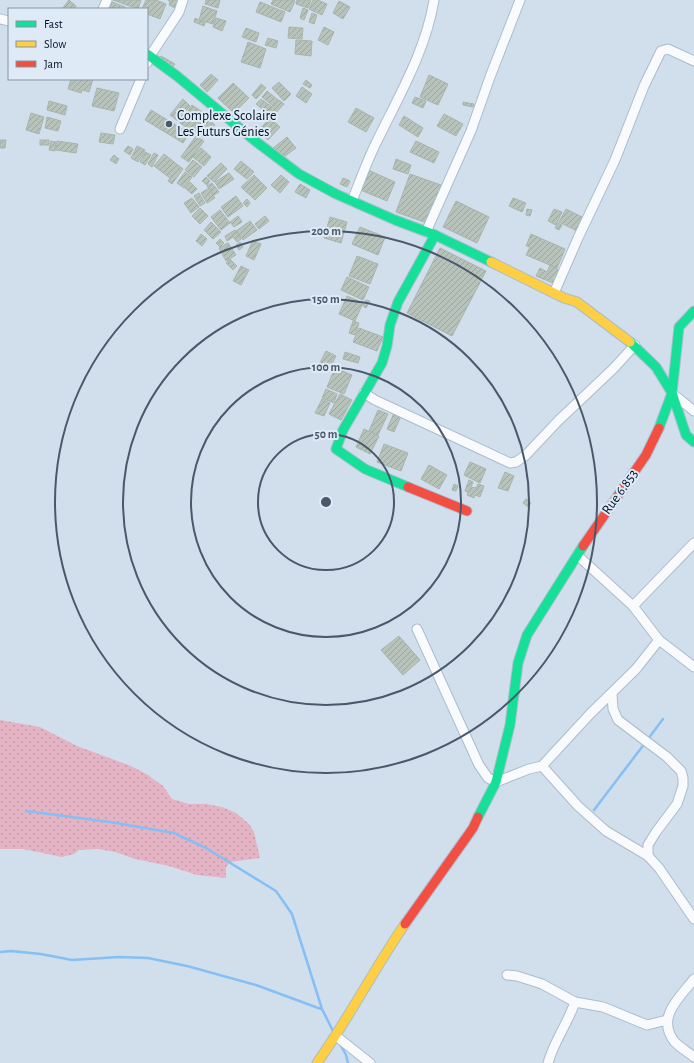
<svg xmlns="http://www.w3.org/2000/svg" width="694" height="1063" font-family="'Alegreya Sans',sans-serif">
	<defs>
		<pattern id="green-dots" width="8" height="8" patternUnits="userSpaceOnUse"><rect width="8" height="8" fill="#e4b3c4"/><path d="M2 2h.1M6 6h.1" fill="none" stroke="#c299a8" stroke-width="1.8" stroke-linecap="round"/></pattern>
		<pattern id="building-hatch" width="6" height="6" patternUnits="userSpaceOnUse"><rect width="6" height="6" fill="#b6c2ba"/><path d="M-1 1l2-2M0 6l6-6M5 7l2-2" fill="none" stroke="#9ba6a0"/></pattern>
	</defs>
	<rect width="100%" height="100%" fill="#d1dfed"/>
	<path fill="url(#green-dots)" d="M0 720 40 727 77 746 131 766 148 775 163 786 172 799 189 804H206L222 807 236 813 249 824 254 832 260 858 230 862 226 867V878L197 875 169 866 135 859 115 852 98 849 79 850 74 854 62 857 23 849H0Z"/>
	<g fill="none" stroke-linecap="round" stroke-linejoin="round">
		<g stroke="#85bff4" stroke-width="2.5">
			<path d="M648 739 663 719"/>
			<path d="M594 810 645 743"/>
			<path d="M26 811 110 822 174 833 206 848 276 891 292 914 322 1009 334 1033"/>
			<path d="M0 952 11 951 41 954 72 960 119 957 148 958 187 966 256 985 321 1009"/>
			<path d="M339 1042 346 1055 348 1063"/>
		</g>
	</g>
	<g fill="url(#building-hatch)" stroke="#a8b5ad">
		<path d="M69 0 76 6 74 9H62Z"/>
		<path d="M113 0H141L138 9Z"/>
		<path d="M146 0H156L166 4 160 19 147 14V9H142Z"/>
		<path d="M168 0H178L175 8 169 5 170 2Z"/>
		<path d="M206 0H220L218 8 205 4Z"/>
		<path d="M273 0H291L295 1 290 12 271 4Z"/>
		<path d="M297 0H311L308 8 296 4Z"/>
		<path d="M313 0H318L327 4 322 15 309 9Z"/>
		<path d="M339 1 350 7 343 19 333 13Z"/>
		<path d="M112 2 125 7 124 9H110Z"/>
		<path d="M260 2 285 12 281 22 256 12Z"/>
		<path d="M203 6 217 11 213 24 199 20Z"/>
		<path d="M303 8 308 10 304 20 300 18Z"/>
		<path d="M312 13 317 15 314 24 309 22Z"/>
		<path d="M195 18 205 23 204 26 194 22Z"/>
		<path d="M216 18 226 21 222 31 213 27Z"/>
		<path d="M289 27 303 28 302 39 288 38Z"/>
		<path d="M324 27 334 32 328 45 318 40Z"/>
		<path d="M246 28 259 33 256 42 242 37Z"/>
		<path d="M268 38 278 41 276 48 265 45Z"/>
		<path d="M296 40 312 41 311 56 295 54Z"/>
		<path d="M248 42 266 49 260 68 241 62Z"/>
		<path d="M161 56 175 64 172 68 159 60Z"/>
		<path d="M211 74 218 80 207 92 200 85Z"/>
		<path d="M429 75 448 84 438 105 420 97Z"/>
		<path d="M71 79H93L89 92 82 90 81 93 68 89Z"/>
		<path d="M306 80 312 85 310 88 303 84Z"/>
		<path d="M279 82 291 94 284 101 272 88Z"/>
		<path d="M233 83 249 98 234 113 218 98Z"/>
		<path d="M261 84 266 88 256 99 252 95Z"/>
		<path d="M302 87 312 94 306 103 296 96Z"/>
		<path d="M97 88 119 93 114 111 92 106Z"/>
		<path d="M267 91 278 100 273 106 262 97Z"/>
		<path d="M415 97 426 101 423 108 412 103Z"/>
		<path d="M183 99 190 106 178 121 170 115Z"/>
		<path d="M261 99 272 107 267 113 256 104Z"/>
		<path d="M279 100 284 104 273 116 268 112Z"/>
		<path d="M49 101 67 106 65 115 47 110Z"/>
		<path d="M463 102 474 104 473 107 463 105Z"/>
		<path d="M192 105 204 113 192 131 180 123Z"/>
		<path d="M356 108 374 118 366 132 348 122Z"/>
		<path d="M151 110 189 133 183 143 145 120Z"/>
		<path d="M31 113 44 117 39 134 26 130Z"/>
		<path d="M444 114 463 124 456 136 437 126Z"/>
		<path d="M204 116 215 125 204 138 193 130Z"/>
		<path d="M404 116 423 128 418 137 399 125Z"/>
		<path d="M47 117 61 121 58 131 45 128Z"/>
		<path d="M270 118 280 127 268 140 258 131Z"/>
		<path d="M101 133 115 135 113 144 99 142Z"/>
		<path d="M196 136 204 141 189 162 181 157Z"/>
		<path d="M287 137 296 148 281 159 272 149Z"/>
		<path d="M0 140H6L5 148H0Z"/>
		<rect x="40" y="140" width="9" height="5"/>
		<path d="M51 141 56 142 55 151 49 150Z"/>
		<path d="M57 141 78 144 76 153 56 150Z"/>
		<path d="M416 141 439 152 434 163 410 152Z"/>
		<path d="M128 146 133 149 130 155 124 151Z"/>
		<path d="M137 146 145 150 138 162 131 158Z"/>
		<path d="M201 148 211 157 204 166 193 157Z"/>
		<path d="M145 152 151 155 145 165 140 162Z"/>
		<path d="M154 153 158 155 152 167 148 164Z"/>
		<path d="M164 154 183 169 172 184 168 181 170 178 154 166Z"/>
		<path d="M114 155 119 159 116 164 110 160Z"/>
		<path d="M396 159 411 165 408 174 393 169Z"/>
		<path d="M193 160 202 167 194 177 185 170Z"/>
		<path d="M241 161 254 172 247 179 234 169Z"/>
		<path d="M221 163 227 169 214 182 207 176Z"/>
		<path d="M366 169 395 182 387 201 358 189Z"/>
		<path d="M185 172 192 177 184 188 177 183Z"/>
		<path d="M229 173 234 179 219 189 215 182Z"/>
		<path d="M410 174 441 185 427 223 396 212Z"/>
		<path d="M254 175 267 188 255 200 241 187Z"/>
		<path d="M281 175 289 182 280 193 271 185Z"/>
		<path d="M206 177 210 181 207 185 202 181Z"/>
		<path d="M343 178 350 181 347 187 340 184Z"/>
		<path d="M190 182 197 189 192 194 185 188Z"/>
		<path d="M212 183 219 192 214 195 207 186Z"/>
		<path d="M300 184 310 190 306 198 295 192Z"/>
		<path d="M209 188 215 198 207 203 201 193Z"/>
		<path d="M199 193 205 203 200 206 194 196Z"/>
		<path d="M236 196 243 206 228 217 221 207Z"/>
		<path d="M192 198 199 207 191 213 184 203Z"/>
		<path d="M513 198 526 203 522 212 509 206Z"/>
		<path d="M247 199 250 203 247 207 243 203Z"/>
		<path d="M456 201 489 217 477 243 443 227Z"/>
		<path d="M200 208 208 216 200 224 192 216Z"/>
		<path d="M527 209 532 210 530 216 526 215Z"/>
		<path d="M554 209 562 212 556 225 548 221Z"/>
		<path d="M566 209 584 218 577 231 559 222Z"/>
		<path d="M220 210 230 223 221 230 211 217Z"/>
		<path d="M238 216 242 222 234 227 230 222Z"/>
		<path d="M265 216 269 221 259 229 255 224Z"/>
		<path d="M330 217 347 222 341 243 324 238Z"/>
		<path d="M250 221 257 230 243 240 236 231Z"/>
		<path d="M211 222 221 232 213 239 204 230Z"/>
		<path d="M558 223 562 225 559 230 555 228Z"/>
		<path d="M360 227 385 237 378 255 352 244Z"/>
		<path d="M235 230 241 239 237 242 233 237 227 241 225 236Z"/>
		<path d="M201 234 207 239 202 246 196 241Z"/>
		<path d="M531 234 565 249 557 268 526 255 530 247 526 246Z"/>
		<path d="M220 239 224 243 220 247 216 243Z"/>
		<path d="M253 240 261 244 254 260 246 256Z"/>
		<path d="M240 242 243 247 239 250 236 245Z"/>
		<path d="M228 243 236 255 226 261 219 248Z"/>
		<path d="M440 248 486 271 452 336 407 313Z"/>
		<path d="M357 256 378 264 370 284 349 276Z"/>
		<path d="M230 259 237 266 233 270 226 263Z"/>
		<path d="M550 265 559 270 553 283 536 276 540 268 547 272Z"/>
		<path d="M241 266 249 270 241 285 233 281Z"/>
		<path d="M347 277 369 287 363 300 341 290Z"/>
		<path d="M347 296 363 303 355 321 339 314Z"/>
		<path d="M366 300 370 301 366 308 363 306Z"/>
		<path d="M353 321 359 323 355 335 349 333Z"/>
		<path d="M359 328 383 337 377 351 353 342Z"/>
		<path d="M326 351 336 356 330 368 320 363Z"/>
		<path d="M345 352 360 357 358 363 343 359Z"/>
		<path d="M335 368 352 375 344 394 327 387Z"/>
		<path d="M326 389 337 394 334 403 322 398Z"/>
		<path d="M340 394 352 400 341 420 329 414Z"/>
		<path d="M322 399 330 403 324 416 315 413Z"/>
		<path d="M378 410 388 414 378 435 369 431Z"/>
		<path d="M394 413 401 416 394 432 387 429Z"/>
		<path d="M364 429 379 436 370 454 356 447Z"/>
		<path d="M384 444 408 453 401 471 377 462Z"/>
		<path d="M470 462 486 469 480 483 464 475Z"/>
		<path d="M429 465 447 475 439 489 421 479Z"/>
		<path d="M505 472 514 476 508 491 498 488Z"/>
		<path d="M469 480 473 482 471 487 476 488 478 484 484 486 480 497 475 495 474 498 467 495 468 492 465 491Z"/>
		<path d="M454 484 458 486 456 491 452 490Z"/>
		<path d="M526 499 531 503 528 507 523 503Z"/>
		<path d="M399 636 420 660 403 675 381 650Z"/>
	</g>
	<g fill="none" stroke-linecap="round" stroke-linejoin="round">
		<defs>
			<g id="street">
				<path d="M103 9 107 0"/>
				<path d="M0 19 9 21"/>
				<path d="M147 63 150 56 179 12 183 0"/>
				<path d="M120 129 141 79"/>
				<path d="M352 201C360 181 367 161 377 141 399 96 426 50 434 0"/>
				<path d="M426 232 471 131 490 77 520 0"/>
				<path d="M554 293 578 238 615 160 644 86 661 51 668 49 694 61"/>
				<path d="M364 393 375 400 510 463 516 462 526 455 558 421 613 369 635 345"/>
				<path d="M672 393 694 411"/>
				<path d="M577 555 633 606 659 640 694 667"/>
				<path d="M633 606 694 543"/>
				<path d="M417 629 479 765 488 778 496 782 529 769 542 766 590 714 636 669 659 640"/>
				<path d="M612 693 613 709 618 720 667 757 681 771 683 778V786L677 804 656 832 648 845V856"/>
				<path d="M542 766 578 806 606 831 648 856 659 868 694 919"/>
				<path d="M507 975 517 976 542 984 575 1002 603 1007 647 1025 667 1020"/>
				<path d="M694 979C680 997 656 1017 674 1041 679 1047 688 1052 694 1057"/>
				<path d="M336 1036 370 1063"/>
				<path d="M548 1063C554 1041 568 1023 575 1002"/>
			</g>
			<g id="fast">
				<path d="M147 54 177 76 254 140 299 174 336 194 395 220 435 235 491 262"/>
				<path d="M630 342 656 367 672 393 686 435 694 442"/>
				<path d="M659 428 672 393 679 327 694 311"/>
				<path d="M408 487 365 469 336 449 343 430 382 363 387 346 390 325 398 302 435 235"/>
				<path d="M478 817 496 782 510 725 518 663 527 635 583 546"/>
			</g>
			<g id="slow">
				<path d="M491 262 564 298 577 302 630 342"/>
				<path d="M317 1063C349 1018 374 969 405 924"/>
			</g>
			<g id="jam">
				<path d="M408 487 467 511"/>
				<path d="M583 546 646 455 659 428"/>
				<path d="M405 924 473 828 478 817"/>
			</g>
		</defs>
		<use href="#street" stroke="#aabcce" stroke-width="11"/>
		<use href="#fast" stroke="#aabcce" stroke-width="11"/>
		<use href="#slow" stroke="#aabcce" stroke-width="11"/>
		<use href="#jam" stroke="#aabcce" stroke-width="11"/>
		<use href="#street" stroke="#f8fafc" stroke-width="9"/>
		<use href="#fast" stroke="#16e098" stroke-width="9"/>
		<use href="#slow" stroke="#ffcf43" stroke-width="9"/>
		<use href="#jam" stroke="#f24e42" stroke-width="9"/>
	</g>
	<g fill="none" stroke="#49586a" stroke-width="2">
		<circle cx="326" cy="502" r="68"/>
		<circle cx="326" cy="502" r="135"/>
		<circle cx="326" cy="502" r="203"/>
		<circle cx="326" cy="502" r="271"/>
	</g>
	<circle fill="#49586a" stroke="#deebf7" stroke-width="1.5" cx="169" cy="124" r="4"/>
	<g text-anchor="middle" dominant-baseline="central" stroke-width="4" stroke-linejoin="round" paint-order="stroke">
		<g font-size="14" fill="#000f24" stroke="#deebf7" text-anchor="start">
			<text x="177" y="116">Complexe Scolaire<tspan x="177" dy="16">Les Futurs Génies</tspan></text>
		</g>
		<g font-size="14" fill="#000f24" stroke="#deebf7">
			<text transform="translate(620 492) rotate(-55)">Rue 6.853</text>
		</g>
	</g>
	<circle cx="326" cy="502" r="6" fill="#49586a" stroke="#deebf7" stroke-width="2"/>
	<g font-size="12" text-anchor="middle" font-weight="bold" fill="#49586a" stroke="#deebf7" stroke-width="4" stroke-linejoin="round" paint-order="stroke">
		<text x="326" y="235">200 m</text>
		<text x="326" y="303">150 m</text>
		<text x="326" y="371">100 m</text>
		<text x="326" y="438">50 m</text>
	</g>
	<rect x="8" y="8" width="140" height="72" fill="#deebf7" stroke="#8593a3"/>
	<rect x="16" y="21" width="20" height="6" fill="#16e098" stroke="#8593a3"/>
	<text x="44" y="28" font-size="12" fill="#000f24">Fast</text>
	<rect x="16" y="41" width="20" height="6" fill="#ffcf43" stroke="#8593a3"/>
	<text x="44" y="48" font-size="12" fill="#000f24">Slow</text>
	<rect x="16" y="61" width="20" height="6" fill="#f24e42" stroke="#8593a3"/>
	<text x="44" y="68" font-size="12" fill="#000f24">Jam</text>
</svg>
